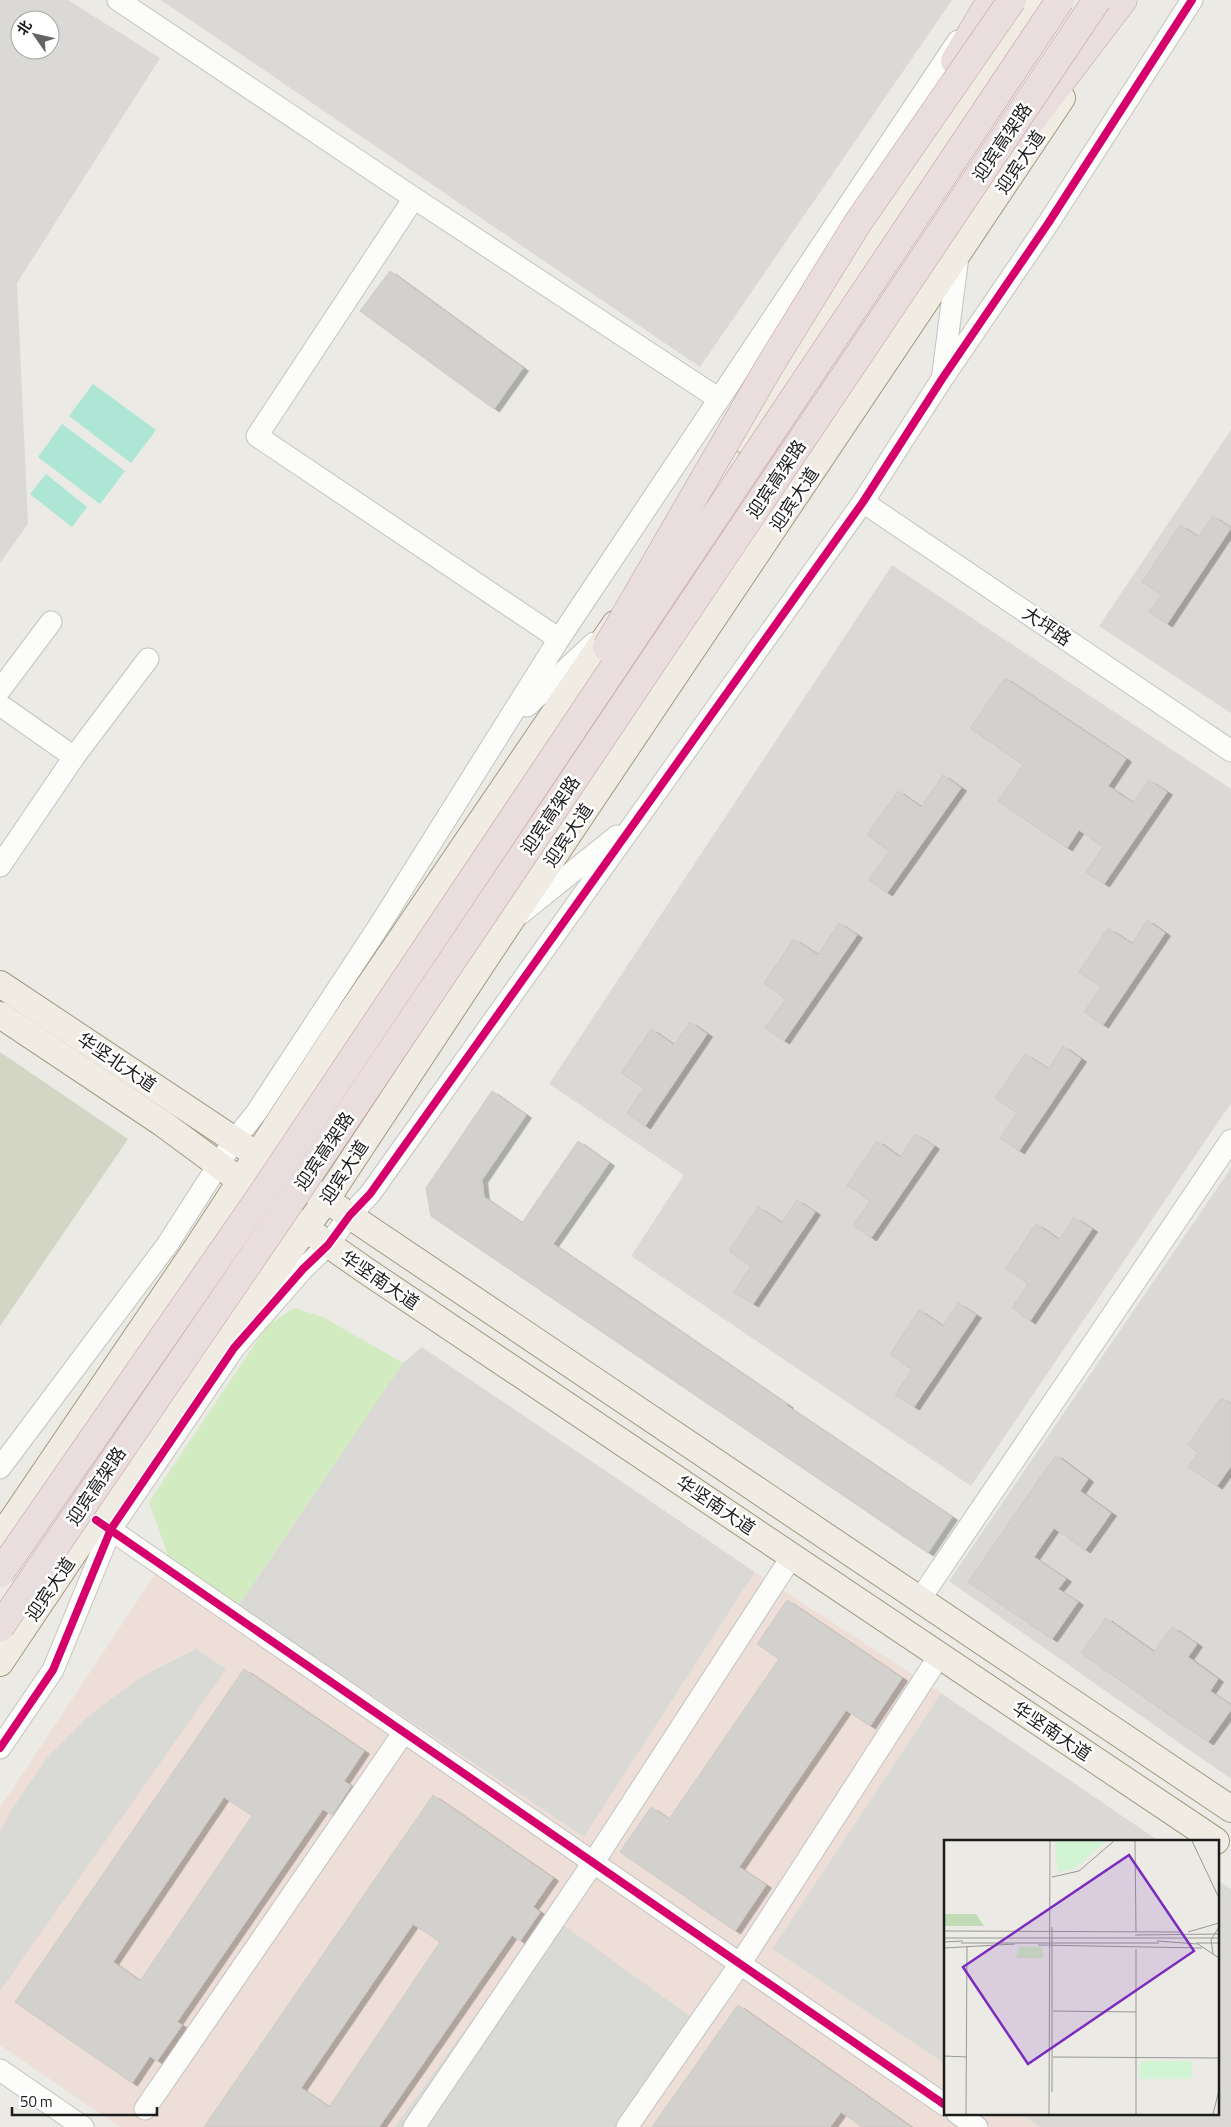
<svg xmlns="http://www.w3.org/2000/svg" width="1231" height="2127" font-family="'Titillium Web','Noto Sans SC',sans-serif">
	<defs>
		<filter id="shadow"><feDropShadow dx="5.5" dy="3" stdDeviation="0" flood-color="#0004"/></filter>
	</defs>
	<rect width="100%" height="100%" fill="#ebeae4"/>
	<g fill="#dad9d6" fill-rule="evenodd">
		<path d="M0 0H68L160 58 17 283 28 524 0 563ZM20 20H50V50H20Z"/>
		<path d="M161 0H952L700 367Z"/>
		<path d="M1231 430V713L1099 626Z"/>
		<path d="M892 565 1231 789V1103L971 1486 631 1256 684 1175 549 1084Z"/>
		<path d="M1231 1168V1779L949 1581Z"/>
		<path d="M422 1347 755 1572 584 1837 238 1606 403 1363Z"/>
		<path d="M941 1693 1159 1841H945V2064L772 1949Z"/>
		<path d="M1217 1880 1231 1889V2127H1040L1019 2113H1217Z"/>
	</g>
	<path fill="#eeded8" d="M168 1555 238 1606 584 1837 755 1572 941 1693 772 1949 945 2064V2113H1019L1040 2127H120L0 2045V1808Z"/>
	<path fill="#d3d5c5" d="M0 1052 128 1139 0 1326Z"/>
	<path fill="#d2ebc0" d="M294 1308 323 1317 403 1363 238 1606 168 1555 149 1502 267 1326Z"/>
	<g fill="#ade6d4">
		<path d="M93 384 156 430 131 463 69 416Z"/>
		<path d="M62 424 125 471 100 504 38 457Z"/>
		<path d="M46 474 87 507 72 527 30 494Z"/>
	</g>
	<g fill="#d9d9d6">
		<path d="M196 1649 226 1669 0 1991V1832L12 1809 47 1758 91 1714 141 1677Z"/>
		<path d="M548 1914 694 2019 616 2127H395Z"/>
	</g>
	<g fill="#d3d1cd" stroke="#cecbc5" fill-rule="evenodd" filter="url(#shadow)">
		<path d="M390 271 523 368 494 409 360 311Z"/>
		<path d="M1213 516 1231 528 1167 624 1149 612 1161 595 1142 582 1180 525 1198 537Z"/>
		<path d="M1005 678 1126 759 1108 786 1133 803 1149 780 1167 792 1104 884 1086 872 1103 847 1079 830 1067 848 998 801 1023 765 970 728Z"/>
		<path d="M943 775 961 788 887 893 869 880 889 851 867 835 898 791 921 807Z"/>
		<path d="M1147 920 1165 933 1103 1025 1084 1012 1101 987 1079 972 1108 928 1132 944Z"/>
		<path d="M839 923 857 935 784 1041 765 1028 786 999 764 983 794 939 818 955Z"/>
		<path d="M690 1022 707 1034 645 1126 627 1113 644 1088 621 1073 651 1029 674 1045Z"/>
		<path d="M1063 1046 1081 1059 1019 1151 1000 1138 1017 1113 995 1098 1025 1054 1048 1069Z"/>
		<path d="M492 1091 526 1115 482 1180 484 1197 522 1223 578 1141 609 1163 553 1244 788 1405 787 1406 952 1517 928 1553 431 1216 426 1188Z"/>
		<path d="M915 1134 934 1146 871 1238 853 1225 870 1201 847 1185 877 1141 900 1157Z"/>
		<path d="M797 1200 815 1212 753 1304 734 1292 751 1266 729 1251 758 1207 782 1223Z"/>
		<path d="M1074 1217 1092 1229 1030 1321 1012 1308 1028 1284 1006 1268 1036 1224 1059 1240Z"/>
		<path d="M958 1303 976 1315 914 1407 895 1395 912 1370 890 1354 919 1310 943 1326Z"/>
		<path d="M1221 1398 1231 1404V1466L1217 1486 1188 1467 1198 1453 1188 1445Z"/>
		<path d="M1056 1455 1088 1479 1080 1491 1111 1513 1085 1550 1054 1528 1034 1557 1066 1579 1058 1589 1078 1602 1052 1639 968 1582Z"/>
		<path d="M787 1600 902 1678 870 1726 846 1710 739 1867 766 1885 735 1931 620 1852 651 1807 669 1819 779 1659 757 1644Z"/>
		<path d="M1106 1618 1154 1652 1172 1627 1197 1644 1188 1657 1218 1679 1210 1691 1231 1705V1710L1208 1742 1081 1653Z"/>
		<path d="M244 1669 364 1751 344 1781 351 1786 332 1815 323 1809 177 2022 182 2025 157 2061 150 2056 132 2083 15 2002ZM224 1797 252 1816 140 1981 113 1962Z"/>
		<path d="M433 1795 553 1878 533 1907 540 1912 520 1941 512 1935 379 2127H204ZM413 1924 440 1942 329 2107 301 2088Z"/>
		<path d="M738 2005 911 2127H862L841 2112 830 2127H652Z"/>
	</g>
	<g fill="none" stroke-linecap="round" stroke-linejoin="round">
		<defs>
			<g id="minor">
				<path d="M118 0 414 198 719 399"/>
				<path d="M414 198 257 436 559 639"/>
				<path d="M943 373 958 256"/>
				<path d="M863 502 1231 751"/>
				<path d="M0 690 51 622"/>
				<path d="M0 705 74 757"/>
				<path d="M527 706 594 643"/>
				<path d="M0 866 74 757 148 659"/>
				<path d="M520 914 617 836"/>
				<path d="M0 1468 167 1245 235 1139 256 1113 379 926 559 639 958 41"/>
				<path d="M101 1523 945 2105"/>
				<path d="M920 1599 1231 1140"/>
				<path d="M0 1748 53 1670 111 1529 234 1348 303 1269 328 1245 350 1215 370 1194 863 502 942 379 1049 222 1192 0"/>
				<path d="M0 2070 83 2127"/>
				<path d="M145 2109 404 1732"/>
				<path d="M957 2113 977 2127"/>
				<path d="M414 2127 593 1863 792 1556"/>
				<path d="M627 2127 740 1964 939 1656"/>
			</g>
			<g id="major">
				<path d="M741 439 1036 0"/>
				<path d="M0 984 272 1165"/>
				<path d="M0 1015 162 1123 254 1191"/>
				<path d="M313 1191 1231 1809"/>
				<path d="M292 1219 365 1270 1216 1841"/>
				<path d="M0 1538 198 1246 335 1036 615 624"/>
				<path d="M0 1663 96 1520 326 1200 507 926 1062 98"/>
			</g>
			<g id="highway">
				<path d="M955 61 991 0"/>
				<path d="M1020 135 1123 0"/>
			</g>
		</defs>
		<use href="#minor" stroke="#c3c3c0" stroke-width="23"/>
		<use href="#major" stroke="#a19a81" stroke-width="28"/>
		<use href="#highway" stroke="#c19ba1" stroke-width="29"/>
		<use href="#minor" stroke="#fcfcfb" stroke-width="21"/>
		<use href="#major" stroke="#f0ece3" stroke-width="26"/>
		<use href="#highway" stroke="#eadddd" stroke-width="28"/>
		<defs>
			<g id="highway-bridge">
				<path d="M607 647 769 367 857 224 1012 0"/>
				<path d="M0 1573 258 1200 1060 0"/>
				<path d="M0 1627 280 1217 1097 0"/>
			</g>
		</defs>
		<use href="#highway-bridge" stroke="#c19ba1" stroke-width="29" stroke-linecap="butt"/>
		<use href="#highway-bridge" stroke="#eadddd" stroke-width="28"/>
		<defs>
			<g id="cycleway">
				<path d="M96 1520 945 2105"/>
				<path d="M0 1748 53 1670 111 1529 234 1348 303 1269 328 1245 350 1215 370 1194 863 502 942 379 1049 222 1192 0"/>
			</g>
		</defs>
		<use href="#cycleway" stroke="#fff" stroke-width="11"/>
		<use href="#cycleway" stroke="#d6006c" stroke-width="8"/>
	</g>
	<g text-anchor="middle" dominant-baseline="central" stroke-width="5" stroke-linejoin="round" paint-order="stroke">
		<g font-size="18" fill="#1c1c1c" stroke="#fff">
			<text transform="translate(1002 142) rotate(-56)">迎宾高架路</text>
			<text transform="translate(1020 162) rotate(-56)">迎宾大道</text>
			<text transform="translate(776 479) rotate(-56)">迎宾高架路</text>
			<text transform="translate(794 499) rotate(-56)">迎宾大道</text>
			<text transform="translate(1047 626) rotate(34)">大坪路</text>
			<text transform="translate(550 815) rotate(-56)">迎宾高架路</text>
			<text transform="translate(568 835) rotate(-56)">迎宾大道</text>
			<text transform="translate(117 1062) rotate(34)">华坚北大道</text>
			<text transform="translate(324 1151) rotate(-56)">迎宾高架路</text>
			<text transform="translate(344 1172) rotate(-57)">迎宾大道</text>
			<text transform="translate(380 1280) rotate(34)">华坚南大道</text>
			<text transform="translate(96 1486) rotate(-56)">迎宾高架路</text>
			<text transform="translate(716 1505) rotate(34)">华坚南大道</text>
			<text transform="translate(50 1589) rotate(-56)">迎宾大道</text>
			<text transform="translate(1052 1731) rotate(34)">华坚南大道</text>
		</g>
	</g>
	<g transform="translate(944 1840)">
		<rect width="275" height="275" fill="#ebeae4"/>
		<path d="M75 106 98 107 100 118H72Z" fill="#d2ebc0"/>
		<path d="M0 74H32L40 86H0Z" fill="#c1dcb7"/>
		<path d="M111 1H162L132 27 114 33ZM199 221H248V239H195L196 224Z" fill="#d0f4d4"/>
		<path fill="none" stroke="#989894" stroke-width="1" d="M191 1 192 92M248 1 275 58M108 37 135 31 170 1M0 91 236 92M244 92 275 83M191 95 275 94M0 98H275M213 101 254 104 275 118M0 102 19 101M17 103H215M252 103H275M94 105 258 108M0 108 71 104M192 109V274M269 114 267 100 275 87M109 171 192 172M0 216 23 217M109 217 275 218M108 252V87M22 274 23 107M105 274 106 1M269 274 275 250"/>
		<path fill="#7b2cbf" fill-opacity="0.15" stroke="#7b2cbf" stroke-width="2.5" d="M185 15 250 111 84 224 19 127Z"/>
		<rect width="275" height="275" fill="none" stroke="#1c1c1c" stroke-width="2.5"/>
	</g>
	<g transform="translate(35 35) rotate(304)"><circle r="24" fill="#ffffff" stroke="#a4a4a4"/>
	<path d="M0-4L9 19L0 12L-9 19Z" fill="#646462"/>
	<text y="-8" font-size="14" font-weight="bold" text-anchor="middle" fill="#1c1c1c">北</text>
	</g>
	<path d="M12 2107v8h145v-8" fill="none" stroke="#1c1c1c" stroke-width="2.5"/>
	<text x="20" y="2107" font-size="15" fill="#1c1c1c" stroke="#ffffff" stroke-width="4" paint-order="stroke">50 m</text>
</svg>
